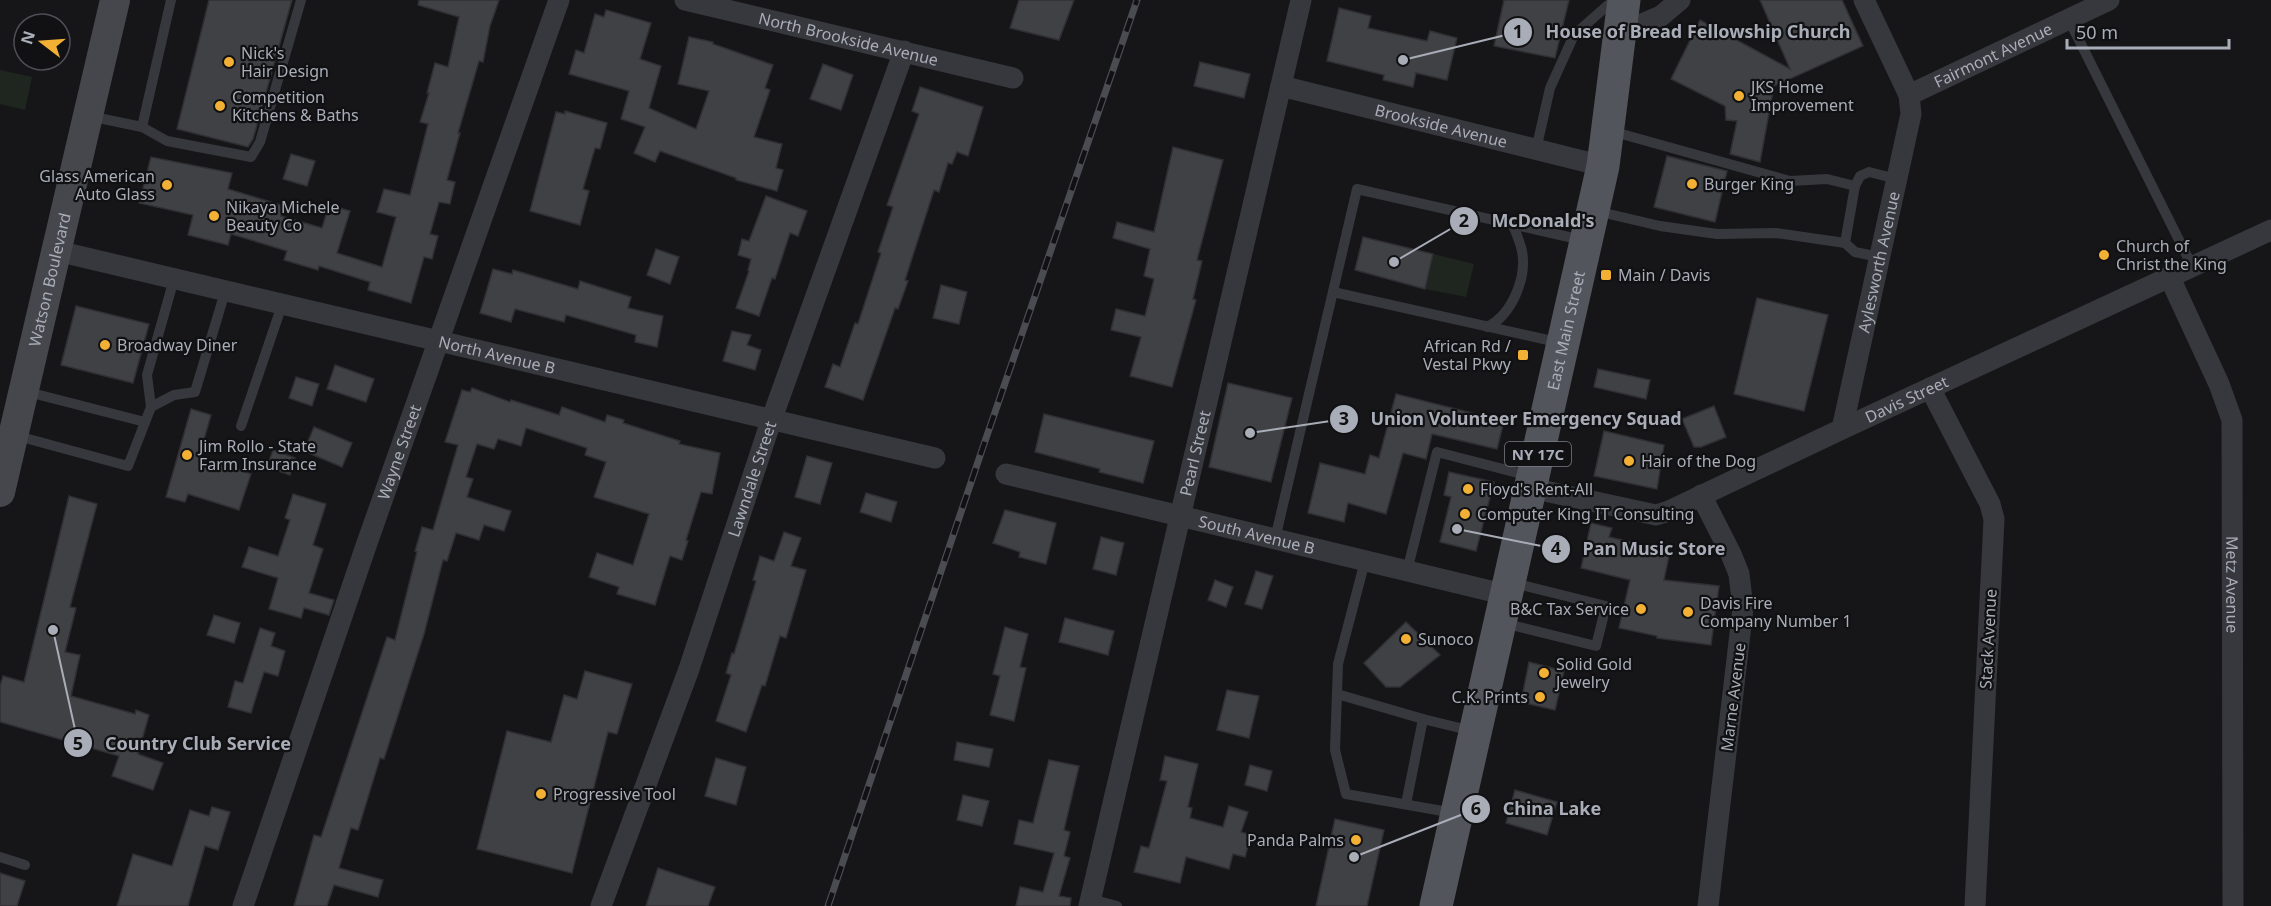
<svg xmlns="http://www.w3.org/2000/svg" width="2271" height="906" font-family="'Noto Sans',sans-serif">
	<rect width="100%" height="100%" fill="#161618"/>
	<g fill="#1e261f">
		<path d="M0 70 32 77 25 110 0 104Z"/>
		<path d="M1433 254 1474 264 1466 297 1425 289Z"/>
	</g>
	<g fill="#404145" stroke="#303034" stroke-width="1.5">
		<path d="M209 0H292L253 139 248 147 177 129Z"/>
		<path d="M419 0H499L490 26 483 62 479 61 458 133H460L447 180 455 182 450 204 439 202 430 234 438 236 432 259 424 257 411 303 368 290 370 282 319 266 318 270 284 260 287 251 231 234 228 245 188 235 193 215 139 203 151 157 232 173 228 189 284 206 281 216 322 228 329 205 350 211 337 253 382 267 396 217 377 212 384 189 410 195 428 124 420 122 429 93H427L435 63 448 67 459 17 418 5Z"/>
		<path d="M1019 0H1074L1059 40 1010 28Z"/>
		<path d="M1504 0H1569L1555 58 1494 46Z"/>
		<path d="M1760 0H1842L1863 46 1774 86 1760 162 1730 154 1737 121 1726 120 1725 106 1671 79 1700 20 1790 69Z"/>
		<path d="M1339 8 1371 16 1368 28 1427 41 1430 31 1457 38 1447 80 1416 73 1413 87 1383 80 1384 75 1327 61Z"/>
		<path d="M606 10 651 23 640 59 661 66 649 108 696 129 709 91 678 84 689 37 713 42V44L773 65 765 88 770 90 754 137 782 144 776 168 783 170 777 191 736 180V178L660 151 655 162 634 153 645 127 621 119 629 91 569 74 576 50 584 53 595 14 604 17Z"/>
		<path d="M1200 62 1250 74 1244 98 1194 86Z"/>
		<path d="M823 64 853 75 841 110 810 99Z"/>
		<path d="M920 87 983 107 968 156 957 152 952 164 948 163 939 192 934 190 905 280 908 281 898 309 895 308 863 400 825 387 833 364 840 367 855 323 858 324 881 253 878 252 893 207 887 205 919 114 912 111Z"/>
		<path d="M565 111 607 123 600 149 595 148 583 189 589 191 580 225 530 211 556 112 565 114Z"/>
		<path d="M1173 147 1223 160 1197 260 1202 261 1193 299 1196 300 1172 387 1130 376 1141 337 1111 330 1116 309 1145 316 1154 279 1144 276 1150 249 1113 238 1117 222 1154 232Z"/>
		<path d="M291 154 315 161 307 186 283 179Z"/>
		<path d="M1667 156 1727 171 1715 222 1654 207Z"/>
		<path d="M766 196 807 211 798 236 790 233 775 279 772 278 759 316 736 308 749 271 748 270 751 259 738 255 742 239 749 241Z"/>
		<path d="M1363 237 1433 254 1425 289 1355 270Z"/>
		<path d="M656 249 679 257 670 284 647 275Z"/>
		<path d="M493 269 512 274 513 270 578 289 580 281 631 297 628 308 663 316 657 347 635 342 636 335 566 315 564 322 515 309 511 322 480 313Z"/>
		<path d="M941 285 967 292 959 324 933 318Z"/>
		<path d="M1757 298 1828 315 1804 411 1734 394Z"/>
		<path d="M76 306 149 324 133 383 61 365Z"/>
		<path d="M732 331 751 335 747 345 761 350 755 370 723 361Z"/>
		<path d="M335 365 374 379 366 402 327 389Z"/>
		<path d="M1598 369 1650 380 1646 399 1594 387Z"/>
		<path d="M296 377 319 384 312 406 289 398Z"/>
		<path d="M1228 383 1292 398 1271 482 1209 467Z"/>
		<path d="M472 388 510 402 511 400 559 415 562 407 605 422 607 415 624 420 623 423 680 441 679 444 720 453 712 494 701 492 686 540 688 541 682 560 670 556 655 605 617 594 619 587 589 577 597 553 633 565 649 514 594 497 606 462 585 455 587 448 526 428 521 446 498 439 494 449 477 444 466 477 473 479 467 497 511 511 504 531 484 525 479 540 456 533 447 561 443 560 424 634 384 759 380 758 358 830 351 828 339 868 383 880 378 897 334 885 327 906H294L314 835 321 837 387 637 395 640 417 552 415 551 422 527 433 530 458 445 445 442 462 390 470 392Z"/>
		<path d="M1396 394 1504 421 1497 449 1432 434 1426 459 1403 453 1386 514 1348 503 1344 522 1308 513 1320 463 1365 474 1370 455 1379 458Z"/>
		<path d="M1714 406 1726 437 1701 447H1694L1682 419Z"/>
		<path d="M191 409 211 415 199 457 251 474 239 510 188 494 185 502 166 497Z"/>
		<path d="M1044 414 1154 441 1143 483 1099 472 1100 469 1035 452Z"/>
		<path d="M314 427 352 443 342 467 304 451Z"/>
		<path d="M1604 431 1664 445 1657 489 1594 476Z"/>
		<path d="M273 450 295 458 290 475 267 467Z"/>
		<path d="M807 456 832 463 820 504 795 497Z"/>
		<path d="M1449 472 1494 482 1476 551 1440 542 1451 497 1444 495Z"/>
		<path d="M866 493 897 502 891 522 860 512Z"/>
		<path d="M293 494 326 504 313 545 323 549 309 593 334 600 329 615 304 608 301 618 269 609 278 578 242 567 249 547 278 556 290 520 285 518Z"/>
		<path d="M69 496 97 504 70 607 76 608 65 652 80 655 71 696 128 712 135 714 136 710 149 715 138 754 163 763 153 790 112 776 119 756 0 722V686L3 676 24 682Z"/>
		<path d="M1005 510 1056 523 1046 564 1019 557 1020 552 993 543Z"/>
		<path d="M1591 523 1612 528 1609 537 1670 551 1664 580 1719 586 1711 645 1657 638V636L1619 628 1630 580 1581 568Z"/>
		<path d="M784 532 801 538 791 566 806 570 786 638 780 636 765 686 762 685 746 732 716 721 731 675 726 673 732 653 734 654 756 581 753 580 760 556 774 561Z"/>
		<path d="M1101 537 1124 543 1116 575 1093 569Z"/>
		<path d="M1256 571 1273 576 1262 609 1245 604Z"/>
		<path d="M1215 580 1233 587 1226 607 1208 600Z"/>
		<path d="M214 615 240 623 234 643 207 635Z"/>
		<path d="M1065 618 1114 631 1108 655 1059 642Z"/>
		<path d="M1406 622 1440 655 1400 687H1386L1364 663Z"/>
		<path d="M1005 627 1028 634 1020 667 1026 668 1014 721 990 715 1000 676 993 674Z"/>
		<path d="M260 628 275 633 271 646 285 651 278 676 264 672 251 713 228 707 235 681 243 683Z"/>
		<path d="M1529 662 1564 671 1555 710 1521 702Z"/>
		<path d="M585 671 632 684 617 734 608 732 572 873 477 849 507 731 551 742 564 695 577 699Z"/>
		<path d="M1227 690 1259 696 1249 738 1217 730Z"/>
		<path d="M957 742 993 749 989 767 954 760Z"/>
		<path d="M1165 756 1198 764 1188 807 1192 808 1190 818 1223 827 1229 806 1248 812 1241 832 1251 835 1245 857 1233 854 1229 869 1186 857 1180 883 1134 872 1141 846 1149 848 1167 781 1160 780Z"/>
		<path d="M716 758 746 767 736 805 705 796Z"/>
		<path d="M1049 760 1079 766 1064 830 1070 832 1064 856 1070 858 1059 896 1071 898 1070 906H1016L1020 887 1043 892 1054 853 1014 844 1019 820 1033 823Z"/>
		<path d="M1250 765 1272 771 1267 791 1245 785Z"/>
		<path d="M1515 790 1557 802 1547 835 1506 823Z"/>
		<path d="M963 795 989 801 982 826 957 820Z"/>
		<path d="M212 807 230 812 218 850 205 846 188 906H117L133 854 172 866 190 810 209 816Z"/>
		<path d="M1335 819 1384 830 1367 906H1316Z"/>
		<path d="M658 868 715 887 708 906H646Z"/>
		<path d="M0 873 25 881 17 906H0Z"/>
	</g>
	<g fill="none" stroke-linecap="round" stroke-linejoin="round">
		<g stroke="#37383d" stroke-width="10">
			<path d="M2068 18 2192 266"/>
			<path d="M89 116 142 127 171 0"/>
			<path d="M142 127 167 141 251 157 260 142 301 0"/>
			<path d="M1611 131 1790 181 1827 179 1855 186"/>
			<path d="M1536 150 1550 88 1574 35 1608 5 1619 0"/>
			<path d="M1596 211 1660 226 1717 234 1776 233 1845 243"/>
			<path d="M1879 257 1855 252 1845 243 1855 186 1860 176 1869 172 1897 179"/>
			<path d="M1333 292 1561 343"/>
			<path d="M1487 327C1512 315 1527 278 1522 251 1520 242 1516 233 1513 225"/>
			<path d="M24 391 145 422"/>
			<path d="M151 407 147 375 174 279"/>
			<path d="M241 426 282 305"/>
			<path d="M14 435 128 466 151 407 174 395 195 392 225 292"/>
			<path d="M1275 539 1357 189 1582 240"/>
			<path d="M1365 561 1338 664 1335 750 1346 794 1454 813"/>
			<path d="M1407 571 1437 452 1530 476"/>
			<path d="M1503 623 1596 646 1606 606 1513 583"/>
			<path d="M1337 694 1423 719 1406 804"/>
			<path d="M1423 719 1472 731"/>
			<path d="M0 857 25 865"/>
			<path d="M1091 899 1117 906"/>
		</g>
		<g stroke="#37383d" stroke-width="21">
			<path id="s1" d="M685 0 1013 78"/>
			<path d="M1621 33 1661 16 1680 0"/>
			<path id="s2" d="M1281 86 1603 166"/>
			<path id="s3" d="M1909 95 2109 0"/>
			<path id="s4" d="M57 251 935 458"/>
			<path id="s5" d="M2169 276 2219 384 2232 420 2233 906"/>
			<path d="M1930 388 1990 504 1994 519 1975 906"/>
			<path id="s6" d="M1842 429 1911 114 1909 95 1864 0"/>
			<path id="s7" d="M1006 474 1507 595"/>
			<path id="s8" d="M1531 488 1656 515 1669 511 1842 429 2271 230"/>
			<path d="M1701 495 1731 554 1739 574 1743 608 1708 906"/>
			<path id="s9" d="M243 906 367 543 559 0"/>
			<path id="s10" d="M601 906 689 669 771 421 904 51"/>
			<path id="s11" d="M1089 906 1301 0"/>
		</g>
		<path stroke="#45474d" stroke-width="30" id="s12" d="M0 492 115 0"/>
		<path stroke="#53555c" stroke-width="33" id="s13" d="M1436 906 1603 166 1624 0"/>
		<defs>
			<path id="rail" d="M828 906 983 447 1137 0"/>
		</defs>
		<use href="#rail" stroke="#4a4c52" stroke-width="7"/>
		<use href="#rail" stroke="#111113" stroke-width="4.5" stroke-dasharray="14" stroke-linecap="butt"/>
	</g>
	<g fill="#f2b134" stroke="#111113" stroke-width="2">
		<circle cx="229" cy="62" r="6"/>
		<circle cx="1739" cy="96" r="6"/>
		<circle cx="220" cy="106" r="6"/>
		<circle cx="1692" cy="184" r="6"/>
		<circle cx="167" cy="185" r="6"/>
		<circle cx="214" cy="216" r="6"/>
		<circle cx="2104" cy="255" r="6"/>
		<rect x="1600" y="269" width="12" height="12" rx="3"/>
		<circle cx="105" cy="345" r="6"/>
		<rect x="1517" y="349" width="12" height="12" rx="3"/>
		<circle cx="187" cy="455" r="6"/>
		<circle cx="1629" cy="461" r="6"/>
		<circle cx="1468" cy="489" r="6"/>
		<circle cx="1465" cy="514" r="6"/>
		<circle cx="1641" cy="609" r="6"/>
		<circle cx="1688" cy="612" r="6"/>
		<circle cx="1406" cy="639" r="6"/>
		<circle cx="1544" cy="673" r="6"/>
		<circle cx="1540" cy="697" r="6"/>
		<circle cx="541" cy="794" r="6"/>
		<circle cx="1356" cy="840" r="6"/>
	</g>
	<g text-anchor="middle" dominant-baseline="central" stroke-width="4.5" stroke-linejoin="round" paint-order="stroke">
		<rect fill="#111113" stroke="#7b7e86" stroke-width="1.5" x="1505" y="442" width="66" height="24" rx="4.5"/>
		<g font-size="15" font-weight="bold" fill="#a8adb8">
			<text x="1538" y="454">NY 17C</text>
		</g>
		<g font-size="16" fill="#a8adb8" stroke="#111113">
			<text stroke="none"><textPath href="#s1" startOffset="168">North Brookside Avenue</textPath></text>
			<text stroke="none"><textPath href="#s3" startOffset="93">Fairmont Avenue</textPath></text>
			<text stroke="none"><textPath href="#s2" startOffset="165">Brookside Avenue</textPath></text>
			<text stroke="none"><textPath href="#s6" startOffset="171">Aylesworth Avenue</textPath></text>
			<text stroke="none"><textPath href="#s12" startOffset="218">Watson Boulevard</textPath></text>
			<text stroke="none"><textPath href="#s13" startOffset="590">East Main Street</textPath></text>
			<text stroke="none"><textPath href="#s4" startOffset="452">North Avenue B</textPath></text>
			<text stroke="none"><textPath href="#s8" startOffset="404">Davis Street</textPath></text>
			<text stroke="none"><textPath href="#s9" startOffset="480">Wayne Street</textPath></text>
			<text stroke="none"><textPath href="#s11" startOffset="465">Pearl Street</textPath></text>
			<text stroke="none"><textPath href="#s10" startOffset="453">Lawndale Street</textPath></text>
			<text stroke="none"><textPath href="#s7" startOffset="258">South Avenue B</textPath></text>
			<text stroke="none"><textPath href="#s5" startOffset="322">Metz Avenue</textPath></text>
			<text transform="translate(1988 639) rotate(-87)">Stack Avenue</text>
			<text transform="translate(1733 697) rotate(-83)">Marne Avenue</text>
		</g>
		<g font-size="16" fill="#a8adb8" stroke="#111113" text-anchor="start">
			<text x="241" y="53">Nick's<tspan x="241" dy="18">Hair Design</tspan></text>
			<text x="1751" y="87">JKS Home<tspan x="1751" dy="18">Improvement</tspan></text>
			<text x="232" y="97">Competition<tspan x="232" dy="18">Kitchens &amp; Baths</tspan></text>
			<text x="155" y="176" text-anchor="end">Glass American<tspan x="155" dy="18">Auto Glass</tspan></text>
			<text x="1704" y="184">Burger King</text>
			<text x="226" y="207">Nikaya Michele<tspan x="226" dy="18">Beauty Co</tspan></text>
			<text x="2116" y="246">Church of<tspan x="2116" dy="18">Christ the King</tspan></text>
			<text x="1618" y="275">Main / Davis</text>
			<text x="117" y="345">Broadway Diner</text>
			<text x="1511" y="346" text-anchor="end">African Rd /<tspan x="1511" dy="18">Vestal Pkwy</tspan></text>
			<text x="199" y="446">Jim Rollo - State<tspan x="199" dy="18">Farm Insurance</tspan></text>
			<text x="1641" y="461">Hair of the Dog</text>
			<text x="1480" y="489">Floyd's Rent-All</text>
			<text x="1477" y="514">Computer King IT Consulting</text>
			<text x="1700" y="603">Davis Fire<tspan x="1700" dy="18">Company Number 1</tspan></text>
			<text x="1629" y="609" text-anchor="end">B&amp;C Tax Service</text>
			<text x="1418" y="639">Sunoco</text>
			<text x="1556" y="664">Solid Gold<tspan x="1556" dy="18">Jewelry</tspan></text>
			<text x="1528" y="697" text-anchor="end">C.K. Prints</text>
			<text x="553" y="794">Progressive Tool</text>
			<text x="1344" y="840" text-anchor="end">Panda Palms</text>
		</g>
	</g>
	<path fill="none" stroke="#a8adb8" stroke-width="2" d="M1403 60L1518 32M1394 262L1464 221M1250 433L1344 419M1457 529L1556 549M53 630L78 743M1354 857L1476 809"/>
	<g fill="#a8adb8" stroke="#111113" stroke-width="2">
		<circle cx="1403" cy="60" r="6"/>
		<circle cx="1394" cy="262" r="6"/>
		<circle cx="1250" cy="433" r="6"/>
		<circle cx="1457" cy="529" r="6"/>
		<circle cx="53" cy="630" r="6"/>
		<circle cx="1354" cy="857" r="6"/>
		<circle cx="1518" cy="32" r="15"/>
		<circle cx="1464" cy="221" r="15"/>
		<circle cx="1344" cy="419" r="15"/>
		<circle cx="1556" cy="549" r="15"/>
		<circle cx="78" cy="743" r="15"/>
		<circle cx="1476" cy="809" r="15"/>
	</g>
	<g font-size="18" text-anchor="middle" font-weight="bold" fill="#111">
		<text x="1518" y="38">1</text>
		<text x="1464" y="227">2</text>
		<text x="1344" y="425">3</text>
		<text x="1556" y="555">4</text>
		<text x="78" y="750">5</text>
		<text x="1476" y="815">6</text>
	</g>
	<g font-size="18" text-anchor="middle" font-weight="bold" fill="#a8adb8" stroke="#111113" stroke-width="4.5" stroke-linejoin="round" paint-order="stroke">
		<text x="1698" y="38">House of Bread Fellowship Church</text>
		<text x="1543" y="227">McDonald's</text>
		<text x="1526" y="425">Union Volunteer Emergency Squad</text>
		<text x="1654" y="555">Pan Music Store</text>
		<text x="198" y="750">Country Club Service</text>
		<text x="1552" y="815">China Lake</text>
	</g>
	<g transform="translate(42 42) rotate(287)"><circle r="28" fill="#111113" stroke="#4d4f55" stroke-width="1.5"/>
	<path d="M0-4.5L10 22L0 15L-10 22Z" fill="#f2b134"/>
	<text y="-9" font-size="16" font-weight="bold" text-anchor="middle" fill="#a8adb8">N</text>
	</g>
	<path d="M2067 39v9h162v-9" fill="none" stroke="#a8adb8" stroke-width="3"/>
	<text x="2076" y="39" font-size="18" fill="#a8adb8" stroke="#111113" stroke-width="4.5" paint-order="stroke">50 m</text>
</svg>
